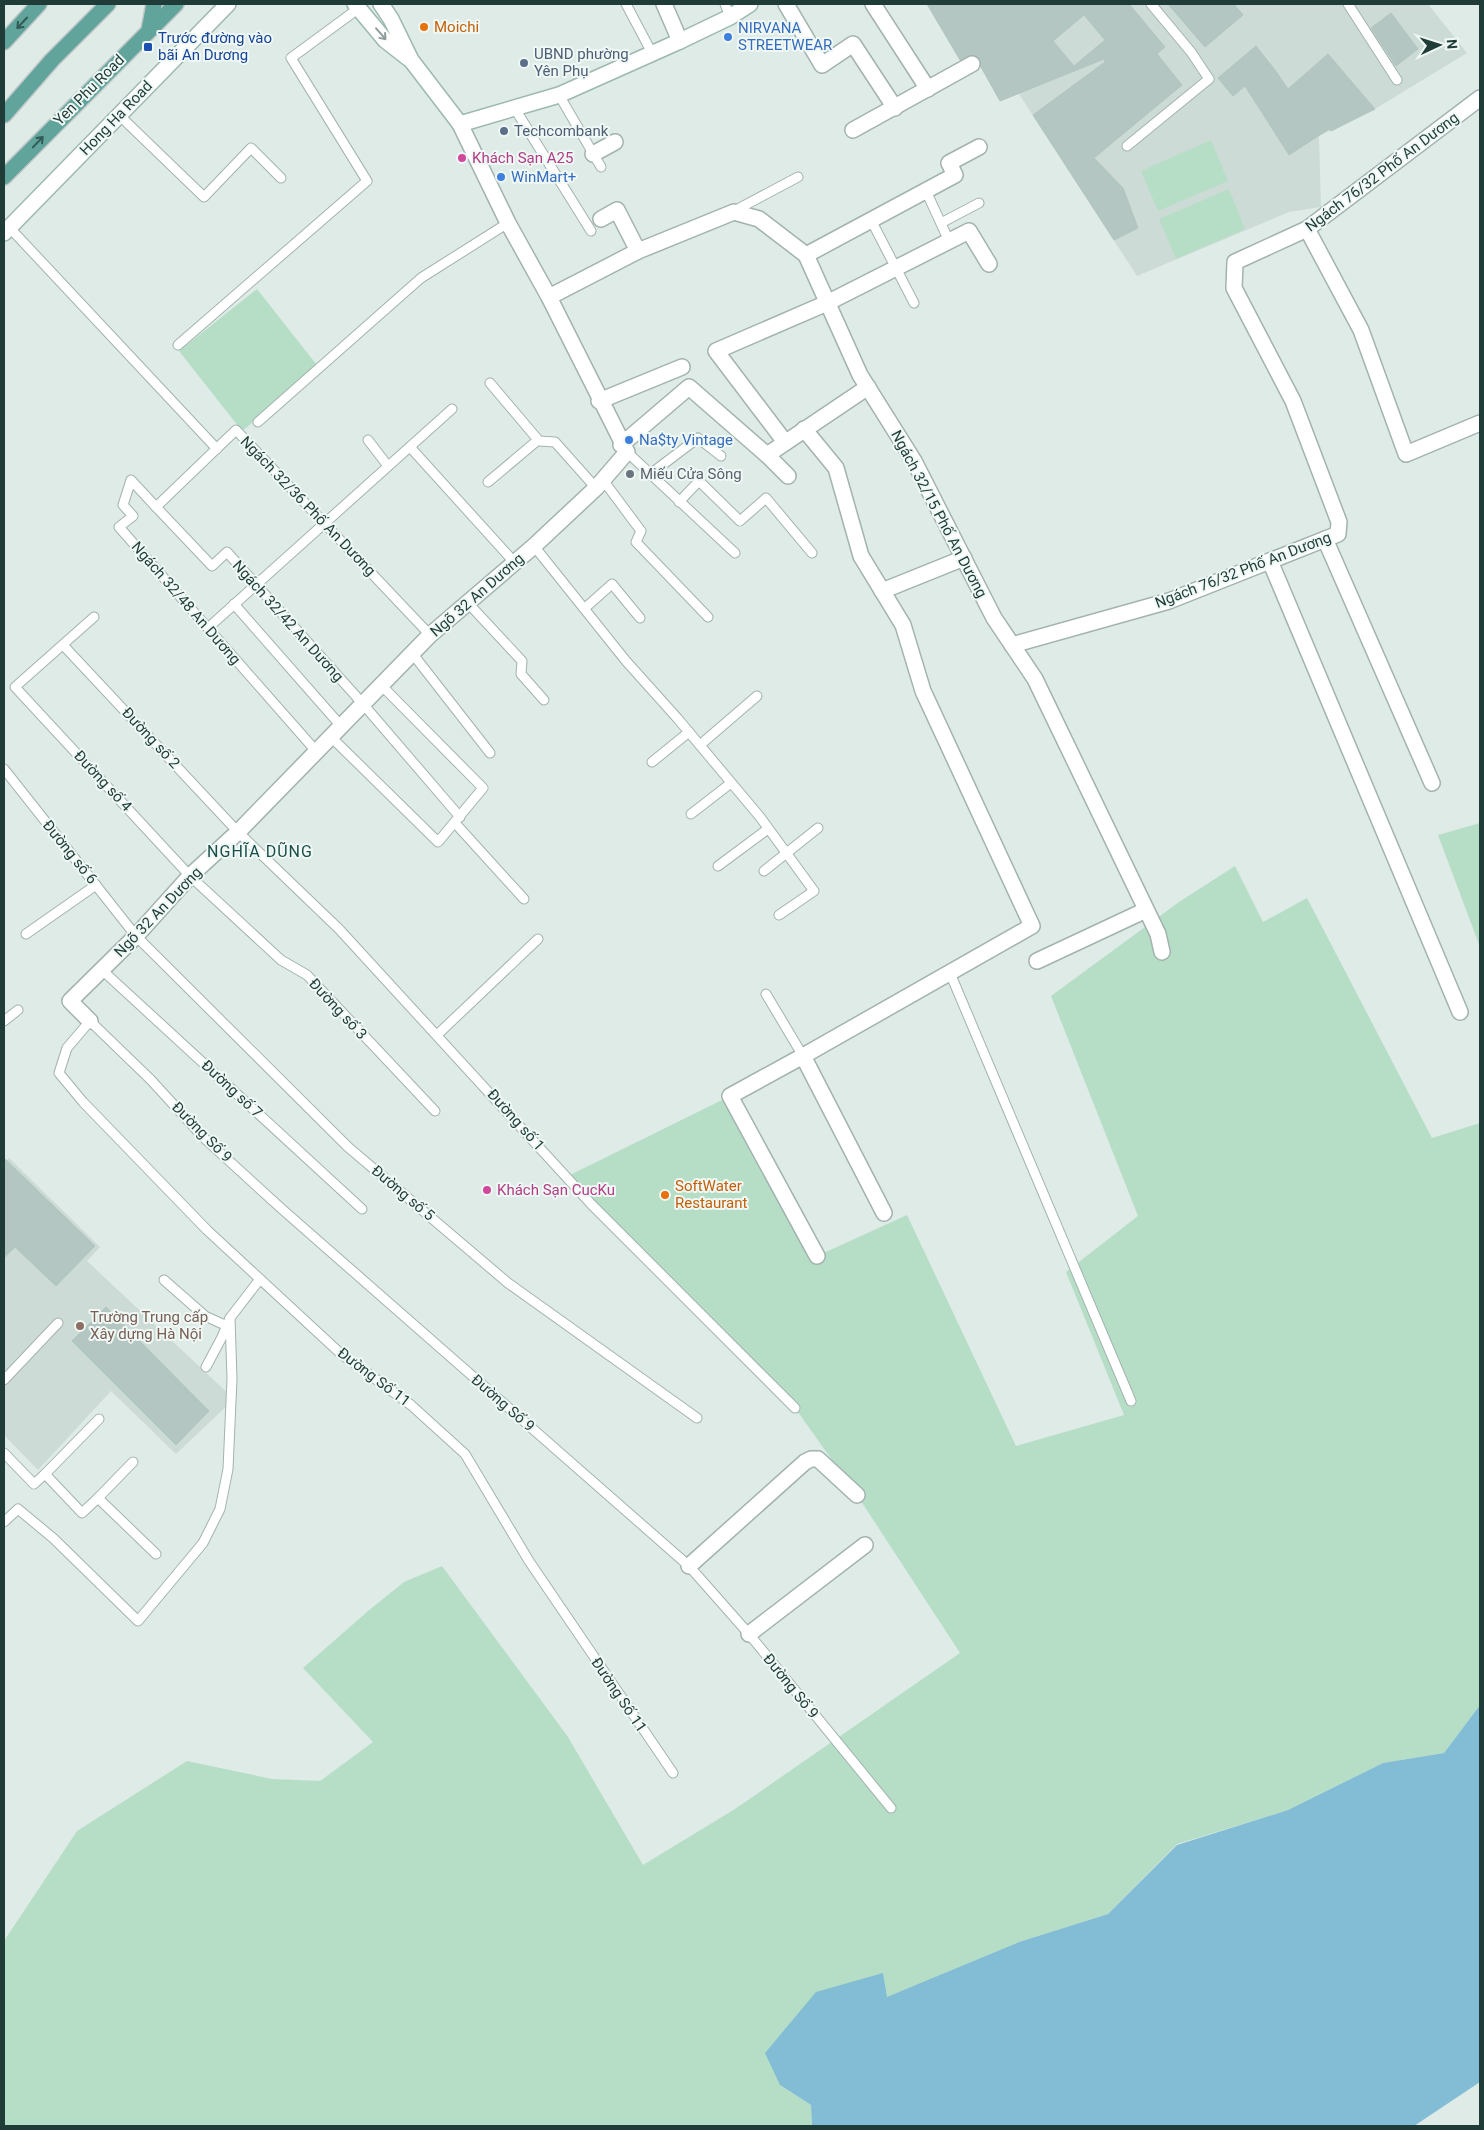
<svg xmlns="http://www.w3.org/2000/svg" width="1484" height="2130" font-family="Roboto,sans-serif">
	<rect width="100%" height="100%" fill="#dfebe7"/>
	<g fill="#cddbd6">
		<path d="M927 4H1428L1467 53 1375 109 1319 136 1321 207 1289 212 1137 276 1019 94 1000 101 977 60 965 67Z"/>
		<path d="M9 1158 100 1247 87 1261 234 1399 176 1454 111 1391 38 1470 4 1435V1164Z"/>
	</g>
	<g fill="#b6dec6">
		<path d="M1211 140 1228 181 1158 211 1141 171Z"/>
		<path d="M1229 189 1245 229 1176 259 1159 219Z"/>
		<path d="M257 289 320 369 242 431 179 351Z"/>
		<path d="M1480 823V947L1438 835Z"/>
		<path d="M1235 866 1263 922 1307 898 1432 1138 1480 1123V1705L1444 1753 1383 1763 1288 1810 1177 1844 1108 1914 1019 1942 886 1998 883 1974 780 2085 811 2105 812 2126H4V1941L77 1831 187 1761 272 1779 320 1781 373 1742 303 1668 368 1611 404 1582 442 1566 568 1737 643 1865 735 1809 960 1653 857 1495 795 1408 566 1177 724 1099 817 1256 907 1215 1016 1446 1124 1415 1066 1272 1138 1216 1051 996 1179 902Z"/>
	</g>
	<path fill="#82bdd5" d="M1480 1705V2082L1414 2126H812L811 2105 780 2085 765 2053 816 1992 883 1973 887 1997 1019 1942 1108 1914 1177 1845 1288 1810 1383 1763 1444 1753Z"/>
	<g fill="#b4c6c1" stroke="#b1c5bf" fill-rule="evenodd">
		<path d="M927 4H1129L1165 47 1157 54 1182 85 1094 158 1123 188 1138 228 1114 240 1033 115 1105 62 1104 59 1000 101 981 67 980 59 972 55 960 60ZM1084 15 1105 40 1074 66 1053 41Z"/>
		<path d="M1168 4H1234L1243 15 1205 47Z"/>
		<path d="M1391 13 1418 49 1396 66 1371 28Z"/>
		<path d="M1256 46 1275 70 1288 89 1328 54 1375 109 1331 131 1329 129 1289 155 1245 86 1233 96 1218 78Z"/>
		<path d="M4 1158 95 1246 56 1286 15 1247 4 1258Z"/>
		<path d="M106 1307 209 1411 176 1445 72 1341Z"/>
	</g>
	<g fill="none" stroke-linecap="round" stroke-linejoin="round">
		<defs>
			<g id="lane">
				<path d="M626 4 652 53"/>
				<path d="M725 4 730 17"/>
				<path d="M1348 4 1397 80"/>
				<path d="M559 95 601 167"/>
				<path d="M515 109 591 231"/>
				<path d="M119 115 204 197 251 148 281 178"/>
				<path d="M1127 146 1209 79 1191 52 1151 4"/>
				<path d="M926 191 949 241"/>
				<path d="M734 211 798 177"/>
				<path d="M871 220 914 303"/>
				<path d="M941 223 979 203"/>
				<path d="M9 227 217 449"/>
				<path d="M178 345 367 181 291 58 359 8"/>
				<path d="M490 383 539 441 555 442 596 488"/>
				<path d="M258 422 421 278 508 223"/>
				<path d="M368 440 388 466"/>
				<path d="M410 447 515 563"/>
				<path d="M627 452 735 553"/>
				<path d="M649 475 698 438 721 456"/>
				<path d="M603 480 641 531 636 542 708 617"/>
				<path d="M488 482 538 440"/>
				<path d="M679 502 699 481 740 521 766 498 812 553"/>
				<path d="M156 507 131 480 123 505 133 516 119 527 316 751"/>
				<path d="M534 546 626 661 678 719 760 817 814 891 779 915"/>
				<path d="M468 603 522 661 521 674 544 700"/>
				<path d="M234 604 341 726"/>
				<path d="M585 608 612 584 640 618"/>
				<path d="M94 617 15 687 190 876 281 960 307 975 435 1111"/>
				<path d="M209 627 452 409"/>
				<path d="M430 635 236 430 156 507 212 566 227 552 363 704 460 817"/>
				<path d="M63 645 238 832 339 929 592 1205 795 1408"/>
				<path d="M412 653 490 753"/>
				<path d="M330 736 438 842 483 788 381 685"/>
				<path d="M700 745 757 696"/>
				<path d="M652 762 689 732"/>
				<path d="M4 769 136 936 348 1147 508 1283 697 1418"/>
				<path d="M691 814 731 783"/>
				<path d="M455 823 524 899"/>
				<path d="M718 866 768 829"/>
				<path d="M764 871 818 828"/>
				<path d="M26 934 96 885"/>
				<path d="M102 970 362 1209"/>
				<path d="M950 973 1131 1401"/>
				<path d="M766 994 803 1056"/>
				<path d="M4 1021 18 1010"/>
				<path d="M437 1035 538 939"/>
				<path d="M164 1280 205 1316 227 1326"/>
				<path d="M206 1367 222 1337 230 1318 260 1279"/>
				<path d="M4 1380 58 1323"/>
				<path d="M4 1453 34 1484 45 1474 82 1513 98 1498 156 1554"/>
				<path d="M45 1474 99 1419"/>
				<path d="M98 1498 133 1462"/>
				<path d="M4 1522 18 1509 53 1538 138 1621 203 1543 220 1509 228 1469 232 1379 230 1318"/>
				<path d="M673 1773 529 1561 465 1454 411 1405 340 1353 207 1230 83 1102 59 1073 67 1048 90 1021 151 1080 204 1138 283 1210 689 1566 749 1634 891 1808"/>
			</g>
			<g id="street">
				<path d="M664 4 680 41"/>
				<path d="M786 4 822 65 853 44 895 108"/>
				<path d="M873 4 928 89"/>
				<path d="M853 130 972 64"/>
				<path d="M593 154 615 142"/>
				<path d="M601 219 617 210 638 251"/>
				<path d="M1307 229 1361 330 1406 454 1480 423"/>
				<path d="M806 255 955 175 949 163 979 147"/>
				<path d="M549 297 638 251 734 212 759 219 806 255 860 375 914 461 994 618 1035 679 1158 934 1162 952"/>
				<path d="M599 401 682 367"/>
				<path d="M804 429 836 468 861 556 903 625 923 691 1032 926 803 1056 884 1213"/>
				<path d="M785 442 716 351 827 303 969 231 989 264"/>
				<path d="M621 445 689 387 767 455 788 476"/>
				<path d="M767 455 868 387"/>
				<path d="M1325 539 1432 783"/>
				<path d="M1270 561 1460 1012"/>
				<path d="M882 591 964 558"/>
				<path d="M1012 645 1169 601 1338 534 1339 522 1293 401 1234 288 1235 262 1307 229 1480 98"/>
				<path d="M1037 961 1146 910"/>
				<path d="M90 1021 70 1001 136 936 190 876 238 832 430 635 534 546 596 488 627 452 549 297 508 223 460 124"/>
				<path d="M803 1056 730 1096 817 1256"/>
				<path d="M689 1566 805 1462 811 1459H818L857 1495"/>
				<path d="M749 1634 865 1545"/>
			</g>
			<g id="secondary">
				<path d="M355 4 385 40 408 58"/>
				<path d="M381 4 391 19 411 60 460 124 559 95 680 41 730 17 750 4"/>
				<path d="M4 233 228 4"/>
			</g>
			<g id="primary">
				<path d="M149 30 154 4"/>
				<path d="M4 42 39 4"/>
				<path d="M4 115 52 60 108 4"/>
				<path d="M4 177 176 4"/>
			</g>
		</defs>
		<use href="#lane" stroke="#a2b3af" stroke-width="11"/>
		<use href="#street" stroke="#a2b3af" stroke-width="18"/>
		<use href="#secondary" stroke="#9db8b1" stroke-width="18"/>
		<use href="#primary" stroke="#c0c8c7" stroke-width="18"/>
		<use href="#lane" stroke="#fff" stroke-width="9"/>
		<use href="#street" stroke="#fff" stroke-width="15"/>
		<use href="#secondary" stroke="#fff" stroke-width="15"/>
		<use href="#primary" stroke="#60a49b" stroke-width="15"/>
	</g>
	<defs><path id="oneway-shaft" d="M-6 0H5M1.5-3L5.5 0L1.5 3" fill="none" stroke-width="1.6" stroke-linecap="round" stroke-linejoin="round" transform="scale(1.25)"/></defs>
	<g stroke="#325b56">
		<use href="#oneway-shaft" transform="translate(22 23) rotate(133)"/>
		<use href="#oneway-shaft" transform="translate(38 142) rotate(-46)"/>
	</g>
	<use stroke="#8f9e9c" href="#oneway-shaft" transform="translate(381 34) rotate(49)"/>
	<g fill="#e8710a" stroke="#eff8f5" stroke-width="2">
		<circle cx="424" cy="27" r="5"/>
		<circle cx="665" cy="1195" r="5"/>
	</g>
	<g fill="#3f7fe0" stroke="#eff8f5" stroke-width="2">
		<circle cx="728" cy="37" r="5"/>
		<circle cx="501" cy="177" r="5"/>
		<circle cx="629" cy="440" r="5"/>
	</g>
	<rect fill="#1a4fb4" stroke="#eff8f5" stroke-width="2" x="143" y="42" width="10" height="10" rx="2.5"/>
	<g fill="#5c6f8a" stroke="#eff8f5" stroke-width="2">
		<circle cx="524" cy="63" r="5"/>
		<circle cx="504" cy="131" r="5"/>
	</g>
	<g fill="#d1479c" stroke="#eff8f5" stroke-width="2">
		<circle cx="462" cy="158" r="5"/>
		<circle cx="487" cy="1190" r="5"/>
	</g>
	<circle fill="#6b7280" stroke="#eff8f5" stroke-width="2" cx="630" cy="474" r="5"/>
	<circle fill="#8d6e63" stroke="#eff8f5" stroke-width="2" cx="80" cy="1326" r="5"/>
	<g text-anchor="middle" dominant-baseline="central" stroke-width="4" stroke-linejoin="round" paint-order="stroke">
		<g font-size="15" fill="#c56008" stroke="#eff8f5" text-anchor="start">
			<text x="434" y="27">Moichi</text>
			<text x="675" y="1186">SoftWater<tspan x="675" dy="17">Restaurant</tspan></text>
		</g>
		<g font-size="15" fill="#366cbe" stroke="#eff8f5" text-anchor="start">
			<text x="738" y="28">NIRVANA<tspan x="738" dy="17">STREETWEAR</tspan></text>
			<text x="511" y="177">WinMart+</text>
			<text x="639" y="440">Na$ty Vintage</text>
		</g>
		<g font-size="15" fill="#164399" stroke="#eff8f5" text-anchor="start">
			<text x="158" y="38">Trước đường vào<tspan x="158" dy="17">bãi An Dương</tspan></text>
		</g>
		<g font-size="15" fill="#4e5e75" stroke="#eff8f5" text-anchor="start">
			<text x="534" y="54">UBND phường<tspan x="534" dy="17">Yên Phụ</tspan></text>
			<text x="514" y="131">Techcombank</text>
		</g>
		<g font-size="15" fill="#1f3c38" stroke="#eff8f5">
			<text transform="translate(89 90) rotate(-45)">Yen Phu Road</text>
			<text transform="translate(116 118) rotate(-46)">Hong Ha Road</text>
			<text transform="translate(1382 172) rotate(-37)">Ngách 76/32 Phố An Dương</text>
			<text transform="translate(308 506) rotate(46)">Ngách 32/36 Phố An Dương</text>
			<text transform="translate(939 514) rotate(62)">Ngách 32/15 Phố An Dương</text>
			<text transform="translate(1243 570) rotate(-21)">Ngách 76/32 Phố An Dương</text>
			<text transform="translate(477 595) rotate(-41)">Ngõ 32 An Dương</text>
			<text transform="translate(186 603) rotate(49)">Ngách 32/48 An Dương</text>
			<text transform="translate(288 621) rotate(48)">Ngách 32/42 An Dương</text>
			<text transform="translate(151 738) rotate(47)">Đường số 2</text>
			<text transform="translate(103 781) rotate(47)">Đường số 4</text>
			<text transform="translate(70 852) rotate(51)">Đường số 6</text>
			<text transform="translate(158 912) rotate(-46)">Ngõ 32 An Dương</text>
			<text transform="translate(338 1009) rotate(47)">Đường số 3</text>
			<text transform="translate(232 1089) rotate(43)">Đường số 7</text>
			<text transform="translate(516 1120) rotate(48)">Đường số 1</text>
			<text transform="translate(202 1132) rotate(45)">Đường Số 9</text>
			<text transform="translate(403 1193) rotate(40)">Đường số 5</text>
			<text transform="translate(374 1377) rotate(37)">Đường Số 11</text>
			<text transform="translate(503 1403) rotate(41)">Đường Số 9</text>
			<text transform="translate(791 1686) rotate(51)">Đường Số 9</text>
			<text transform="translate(619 1695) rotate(56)">Đường Số 11</text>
		</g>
		<g font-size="15" fill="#b23c85" stroke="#eff8f5" text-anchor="start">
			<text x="472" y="158">Khách Sạn A25</text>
			<text x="497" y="1190">Khách Sạn CucKu</text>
		</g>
		<g font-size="15" fill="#5b616d" stroke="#eff8f5" text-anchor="start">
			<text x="640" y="474">Miếu Cửa Sông</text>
		</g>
		<g font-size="15" fill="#785e54" stroke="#eff8f5" text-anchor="start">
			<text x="90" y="1317">Trường Trung cấp<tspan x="90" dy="17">Xây dựng Hà Nội</tspan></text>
		</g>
		<g font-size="16" letter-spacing="1" fill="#1a4f49" stroke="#eff8f5">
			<text x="260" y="851">NGHĨA DŨNG</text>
		</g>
	</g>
	<rect width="1484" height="2130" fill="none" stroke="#1f3c38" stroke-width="10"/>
	<g transform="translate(1439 45) rotate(86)" stroke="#eff8f5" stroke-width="4" paint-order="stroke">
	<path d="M0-4L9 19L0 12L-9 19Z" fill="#1f3c38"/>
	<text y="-8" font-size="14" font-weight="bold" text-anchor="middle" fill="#1f3c38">N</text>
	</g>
</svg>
